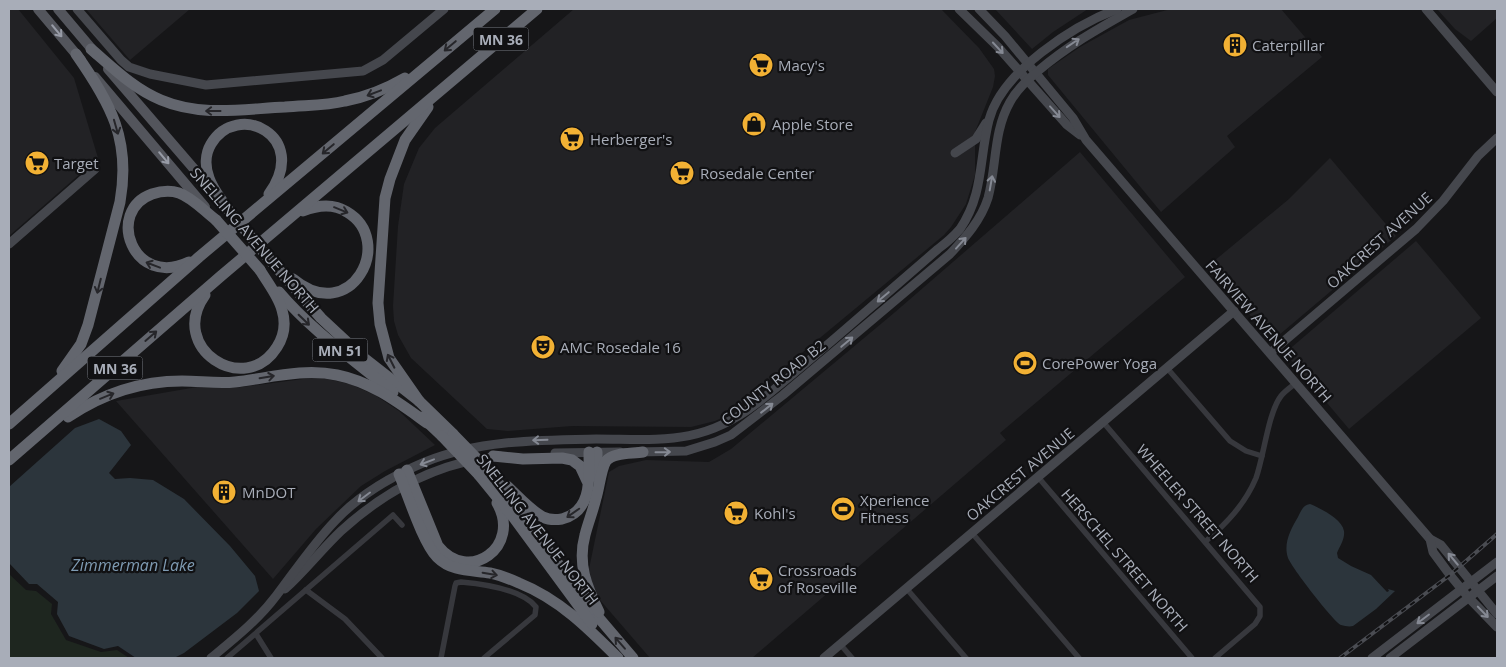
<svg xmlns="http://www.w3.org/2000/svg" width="1506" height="667" font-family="'Open Sans',sans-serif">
	<rect width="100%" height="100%" fill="#161618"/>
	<g fill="#222225">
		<path d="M9 9H18L74 78 98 158 9 236Z"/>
		<path d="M86 9H190L130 60Z"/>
		<path d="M574 9H941L979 48 994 69 995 76 993 87 975 132V175L966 204 951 227 944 235 726 416 715 421 691 427 572 426 508 431 487 429 411 358 398 335 394 321 393 306 398 226 404 184 419 148 435 128Z"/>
		<path d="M995 9H994H1088L1053 32 1032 49Z"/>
		<path d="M1171 9H1281L1322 57 1227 136 1235 147 1161 212 1048 75V69L1080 47 1129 20Z"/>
		<path d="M1437 9H1497V18L1471 41 1455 29Z"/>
		<path d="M1080 152 1185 277 1000 433 1006 440 752 658H650L600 600 593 587 589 569 609 472 619 466 646 460 709 462 731 449 894 313Z"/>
		<path d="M1330 158 1396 236 1272 341 1208 266 1289 199Z"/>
		<path d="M1416 241 1481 318 1349 429 1285 353Z"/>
		<path d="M318 377 350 384 375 395 399 411 435 445 385 471 361 486 316 529 273 579 116 401 197 387 234 388Z"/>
	</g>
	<path fill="#1e261f" d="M9 574 26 590 36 591 52 604 51 614 66 640 101 652 117 650 129 658H9Z"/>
	<g fill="#2c353c">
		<path d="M99 419 121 431 131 445 109 473 115 479 130 478 153 480 184 499 230 546 255 576 259 591 237 613 184 653 174 658H136L118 646 104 649 69 636 57 614 58 602 37 584H29L9 563V487L75 428Z"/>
		<path d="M1310 504C1320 508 1342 519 1344 531 1345 539 1340 546 1337 553L1338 558 1351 566 1371 575 1387 592 1389 591 1388 589 1395 591 1376 609 1353 626C1349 627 1345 626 1341 625 1333 621 1292 568 1288 558 1283 543 1291 529 1298 517 1301 511 1303 505 1310 504Z"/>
	</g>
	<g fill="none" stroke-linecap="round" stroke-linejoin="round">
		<g stroke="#37383d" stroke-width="5.5">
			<path d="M1167 368 1230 441 1246 451 1262 456"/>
			<path d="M1103 422 1260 607V616L1255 624 1215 658"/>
			<path d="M1038 477 1192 658"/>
			<path d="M972 533 1079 658"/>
			<path d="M1206 541C1227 523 1245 504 1256 478 1264 456 1268 413 1281 396 1285 391 1291 387 1296 383"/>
			<path d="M906 588 966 658"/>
			<path d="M306 590 345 619 382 658"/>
			<path d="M256 634 271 658"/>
			<path d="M840 644 852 658"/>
			<path d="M227 658 393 515 402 525"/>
			<path d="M441 658 455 586 456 583 461 582C483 584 522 589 536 607L535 615 484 658"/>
		</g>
		<g stroke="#45474d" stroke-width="9">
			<path d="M77 9 121 60 129 67 150 74 206 85 363 71 383 60 444 9"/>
			<path d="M959 9 998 47 1067 125 1080 135"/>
			<path d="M979 9 1005 36 1073 118 1086 140 1430 539 1441 545 1497 614"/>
			<path d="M1426 9 1497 92"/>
			<path d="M955 153 976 139 986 123"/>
			<path d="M9 244 95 169"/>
			<path d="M1270 353 1416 229 1443 201 1478 156 1497 138"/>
			<path d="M638 452 686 451 715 442 731 435 783 395 950 254C966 237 981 220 988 198 997 165 993 132 1010 102 1017 89 1027 80 1038 71 1070 44 1098 29 1133 9"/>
			<path d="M555 453 620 452"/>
			<path d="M1430 539 1433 552 1450 575 1468 597 1497 627"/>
			<path d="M285 589C305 571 321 550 341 531 386 490 438 462 500 456"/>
			<path d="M211 658C234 639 258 620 276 596 295 571 313 544 335 521 359 495 392 476 425 462 479 440 539 440 596 439 660 439 701 446 756 404 802 368 848 327 893 288 908 275 923 262 938 249 946 243 954 236 960 229 984 194 979 158 989 120 1002 71 1073 26 1117 9"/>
			<path d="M824 658 1234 311"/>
			<path d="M1372 658 1497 562"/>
			<path d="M1390 658 1497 576"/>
		</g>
		<g stroke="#53555c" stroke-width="10">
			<path d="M38 9 81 60"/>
			<path d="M58 9 96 54"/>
			<path d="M108 69 213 191"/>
			<path d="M95 77 205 207"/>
		</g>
		<g stroke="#63666e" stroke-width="11">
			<path d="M91 49C113 68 134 89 161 100 201 117 243 109 285 107 304 105 325 106 345 101 366 97 386 89 405 78"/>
			<path d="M229 211C222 200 213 190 209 178 205 167 205 154 211 144 237 100 311 136 269 194"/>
			<path d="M271 261 321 318 364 358 419 401 453 434"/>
			<path d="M189 262C133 289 105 211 152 194 161 191 170 190 179 193 193 198 204 211 216 220"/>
			<path d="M293 279C351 327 396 241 347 212 333 203 318 205 303 211"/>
			<path d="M279 292C312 331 354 360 393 392"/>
			<path d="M205 295C167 348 245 398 277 347 284 336 286 323 282 310 279 297 267 282 260 270"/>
			<path d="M62 371 81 344 88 325 120 202C131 140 111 104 76 54"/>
			<path d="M419 401 389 358 380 324 378 303 385 198 390 179 405 140 428 107"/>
			<path d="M68 417C102 394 141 381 182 381 200 381 218 384 235 382 269 378 303 368 337 375 372 382 399 403 427 423"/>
			<path d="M422 417 442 436"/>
			<path d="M9 424 199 257 495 9"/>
			<path d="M493 456 523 459 562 458 572 460 580 466 587 481"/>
			<path d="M9 460 221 276 537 9"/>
			<path d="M407 470 438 546C469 585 522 546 497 503"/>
			<path d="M490 472 525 518 587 604 633 658"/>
			<path d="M399 474C408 495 423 543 437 557 452 572 471 570 490 573 500 575 510 579 519 583 559 599 588 628 618 658"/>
			<path d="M479 475 514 518 592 624"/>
			<path d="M597 477V452"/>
			<path d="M507 486C518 496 530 510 543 517 549 520 556 520 562 519 593 511 589 477 589 452"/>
			<path d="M599 612C587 587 577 564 585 535 588 523 593 511 596 498 599 489 601 469 606 461 614 452 632 454 643 452"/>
		</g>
		<defs>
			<path id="rail" d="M1340 658 1450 575 1497 534"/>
		</defs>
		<use href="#rail" stroke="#4a4c52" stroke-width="4"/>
		<use href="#rail" stroke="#111113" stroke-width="2" stroke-dasharray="5.5" stroke-linecap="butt"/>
		<g stroke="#63666e" stroke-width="11">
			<path d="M229 211 271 261"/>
			<path d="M216 220 260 270"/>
			<path d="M453 434 490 472"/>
			<path d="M442 436 479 475"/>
		</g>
	</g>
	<defs><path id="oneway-shaft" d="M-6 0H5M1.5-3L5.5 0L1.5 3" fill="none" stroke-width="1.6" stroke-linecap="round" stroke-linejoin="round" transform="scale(1.25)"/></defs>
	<g stroke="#979ba6">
		<use href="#oneway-shaft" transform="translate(57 31) rotate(50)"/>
		<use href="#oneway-shaft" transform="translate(164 158) rotate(50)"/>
	</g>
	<g stroke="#858993">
		<use href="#oneway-shaft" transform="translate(1073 43) rotate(-34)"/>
		<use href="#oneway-shaft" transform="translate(998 48) rotate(47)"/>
		<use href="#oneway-shaft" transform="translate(1055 112) rotate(48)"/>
		<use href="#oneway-shaft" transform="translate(991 183) rotate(-80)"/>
		<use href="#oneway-shaft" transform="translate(961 243) rotate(-48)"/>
		<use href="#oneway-shaft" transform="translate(883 297) rotate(140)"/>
		<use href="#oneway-shaft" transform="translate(847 342) rotate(-40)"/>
		<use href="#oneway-shaft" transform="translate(767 408) rotate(-38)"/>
		<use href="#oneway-shaft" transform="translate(540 440) rotate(178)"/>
		<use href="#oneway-shaft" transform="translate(663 452) rotate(-1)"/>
		<use href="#oneway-shaft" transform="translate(427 462) rotate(159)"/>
		<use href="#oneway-shaft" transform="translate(364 497) rotate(143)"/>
		<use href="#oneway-shaft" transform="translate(1453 559) rotate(-130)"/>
		<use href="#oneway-shaft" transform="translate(1483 612) rotate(46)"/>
		<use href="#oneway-shaft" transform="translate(1423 619) rotate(143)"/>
	</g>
	<g stroke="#26262a">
		<use href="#oneway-shaft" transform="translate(450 46) rotate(140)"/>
		<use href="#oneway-shaft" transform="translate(374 93) rotate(159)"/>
		<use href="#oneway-shaft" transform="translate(213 111) rotate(-180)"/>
		<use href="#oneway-shaft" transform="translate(116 127) rotate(74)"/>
		<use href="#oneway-shaft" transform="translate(328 149) rotate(140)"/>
		<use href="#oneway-shaft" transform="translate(341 210) rotate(22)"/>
		<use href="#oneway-shaft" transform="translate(153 265) rotate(-159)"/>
		<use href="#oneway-shaft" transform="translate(99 286) rotate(104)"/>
		<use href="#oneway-shaft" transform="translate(304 320) rotate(44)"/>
		<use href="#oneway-shaft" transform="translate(151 336) rotate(-41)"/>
		<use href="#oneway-shaft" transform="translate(391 361) rotate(-117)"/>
		<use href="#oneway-shaft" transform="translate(267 377) rotate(-9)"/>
		<use href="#oneway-shaft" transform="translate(107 396) rotate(-22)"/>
		<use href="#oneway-shaft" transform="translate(573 513) rotate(145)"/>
		<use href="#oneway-shaft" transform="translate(490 574) rotate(10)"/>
		<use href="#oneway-shaft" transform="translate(620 643) rotate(-131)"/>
	</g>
	<defs>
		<symbol id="building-disc" viewBox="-11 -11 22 22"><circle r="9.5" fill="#f2b134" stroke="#111113"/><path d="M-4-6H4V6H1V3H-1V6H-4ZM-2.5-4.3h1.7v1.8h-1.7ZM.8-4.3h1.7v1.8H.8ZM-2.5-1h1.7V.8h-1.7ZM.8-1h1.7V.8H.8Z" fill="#111"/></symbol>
		<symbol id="supermarket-disc" viewBox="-11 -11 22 22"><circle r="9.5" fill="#f2b134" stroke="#111113"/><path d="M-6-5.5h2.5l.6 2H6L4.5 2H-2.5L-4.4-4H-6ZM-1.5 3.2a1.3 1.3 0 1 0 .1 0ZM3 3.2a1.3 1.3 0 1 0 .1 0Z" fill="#111"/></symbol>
		<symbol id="shop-disc" viewBox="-11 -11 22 22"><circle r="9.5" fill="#f2b134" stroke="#111113"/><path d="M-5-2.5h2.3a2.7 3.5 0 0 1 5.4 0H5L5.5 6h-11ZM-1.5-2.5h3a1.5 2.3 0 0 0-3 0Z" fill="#111"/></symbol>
		<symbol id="theatre-disc" viewBox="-11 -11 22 22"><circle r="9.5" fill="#f2b134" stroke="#111113"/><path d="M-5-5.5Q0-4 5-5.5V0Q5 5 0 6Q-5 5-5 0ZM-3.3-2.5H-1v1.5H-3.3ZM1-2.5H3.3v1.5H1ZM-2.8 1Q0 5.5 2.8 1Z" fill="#111"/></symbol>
		<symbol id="stadium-disc" viewBox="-11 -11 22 22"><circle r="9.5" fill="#f2b134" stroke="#111113"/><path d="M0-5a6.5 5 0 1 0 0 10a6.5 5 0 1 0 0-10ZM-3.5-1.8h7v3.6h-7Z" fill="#111"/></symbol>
	</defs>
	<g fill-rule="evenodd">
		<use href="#building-disc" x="1221" y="31" width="28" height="28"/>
		<use href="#supermarket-disc" x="747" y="51" width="28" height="28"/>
		<use href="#shop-disc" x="740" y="110" width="28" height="28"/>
		<use href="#supermarket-disc" x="558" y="125" width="28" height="28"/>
		<use href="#supermarket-disc" x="23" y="149" width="28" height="28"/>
		<use href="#supermarket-disc" x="668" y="159" width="28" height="28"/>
		<use href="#theatre-disc" x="529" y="333" width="28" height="28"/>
		<use href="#stadium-disc" x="1011" y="349" width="28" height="28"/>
		<use href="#building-disc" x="210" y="478" width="28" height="28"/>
		<use href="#stadium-disc" x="829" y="495" width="28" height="28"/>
		<use href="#supermarket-disc" x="722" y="499" width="28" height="28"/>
		<use href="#supermarket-disc" x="747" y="565" width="28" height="28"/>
	</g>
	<g text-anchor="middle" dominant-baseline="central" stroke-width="4.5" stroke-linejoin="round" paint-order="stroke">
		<g fill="#111113" stroke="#7b7e86" stroke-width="1">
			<rect x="473.5" y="27.5" width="55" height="23" rx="4"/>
			<rect x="312.5" y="338.5" width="55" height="23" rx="4"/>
			<rect x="87.5" y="356.5" width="55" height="23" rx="4"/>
		</g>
		<g font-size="14" font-weight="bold" fill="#a8adb8">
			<text x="501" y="39">MN 36</text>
			<text x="340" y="350">MN 51</text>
			<text x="115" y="368">MN 36</text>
		</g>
		<g font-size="15" fill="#a8adb8" stroke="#111113" text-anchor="start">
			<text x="1252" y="45">Caterpillar</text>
			<text x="778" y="65">Macy's</text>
			<text x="772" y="124">Apple Store</text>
			<text x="590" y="139">Herberger's</text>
			<text x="54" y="163">Target</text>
			<text x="700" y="173">Rosedale Center</text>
			<text x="560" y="347">AMC Rosedale 16</text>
			<text x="1042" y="363">CorePower Yoga</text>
			<text x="242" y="492">MnDOT</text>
			<text x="860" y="500">Xperience<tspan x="860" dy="17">Fitness</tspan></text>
			<text x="754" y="513">Kohl's</text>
			<text x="778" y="570">Crossroads<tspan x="778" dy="17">of Roseville</tspan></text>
		</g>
		<g font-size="15" fill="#a8adb8" stroke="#111113">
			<text transform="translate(255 240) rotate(49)">SNELLING AVENUE NORTH</text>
			<text transform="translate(1379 240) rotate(-42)">OAKCREST AVENUE</text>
			<text transform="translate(1269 331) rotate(49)">FAIRVIEW AVENUE NORTH</text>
			<text transform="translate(773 382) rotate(-38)">COUNTY ROAD B2</text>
			<text transform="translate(1020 474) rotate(-40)">OAKCREST AVENUE</text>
			<text transform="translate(1198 513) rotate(49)">WHEELER STREET NORTH</text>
			<text transform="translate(538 529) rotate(52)">SNELLING AVENUE NORTH</text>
			<text transform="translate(1125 560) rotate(49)">HERSCHEL STREET NORTH</text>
		</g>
		<g font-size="16" font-style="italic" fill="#7f9bb3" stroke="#111113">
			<text x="133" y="565">Zimmerman Lake</text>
		</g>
	</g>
	<rect width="1506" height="667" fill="none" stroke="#a8adb8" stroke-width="20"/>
</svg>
